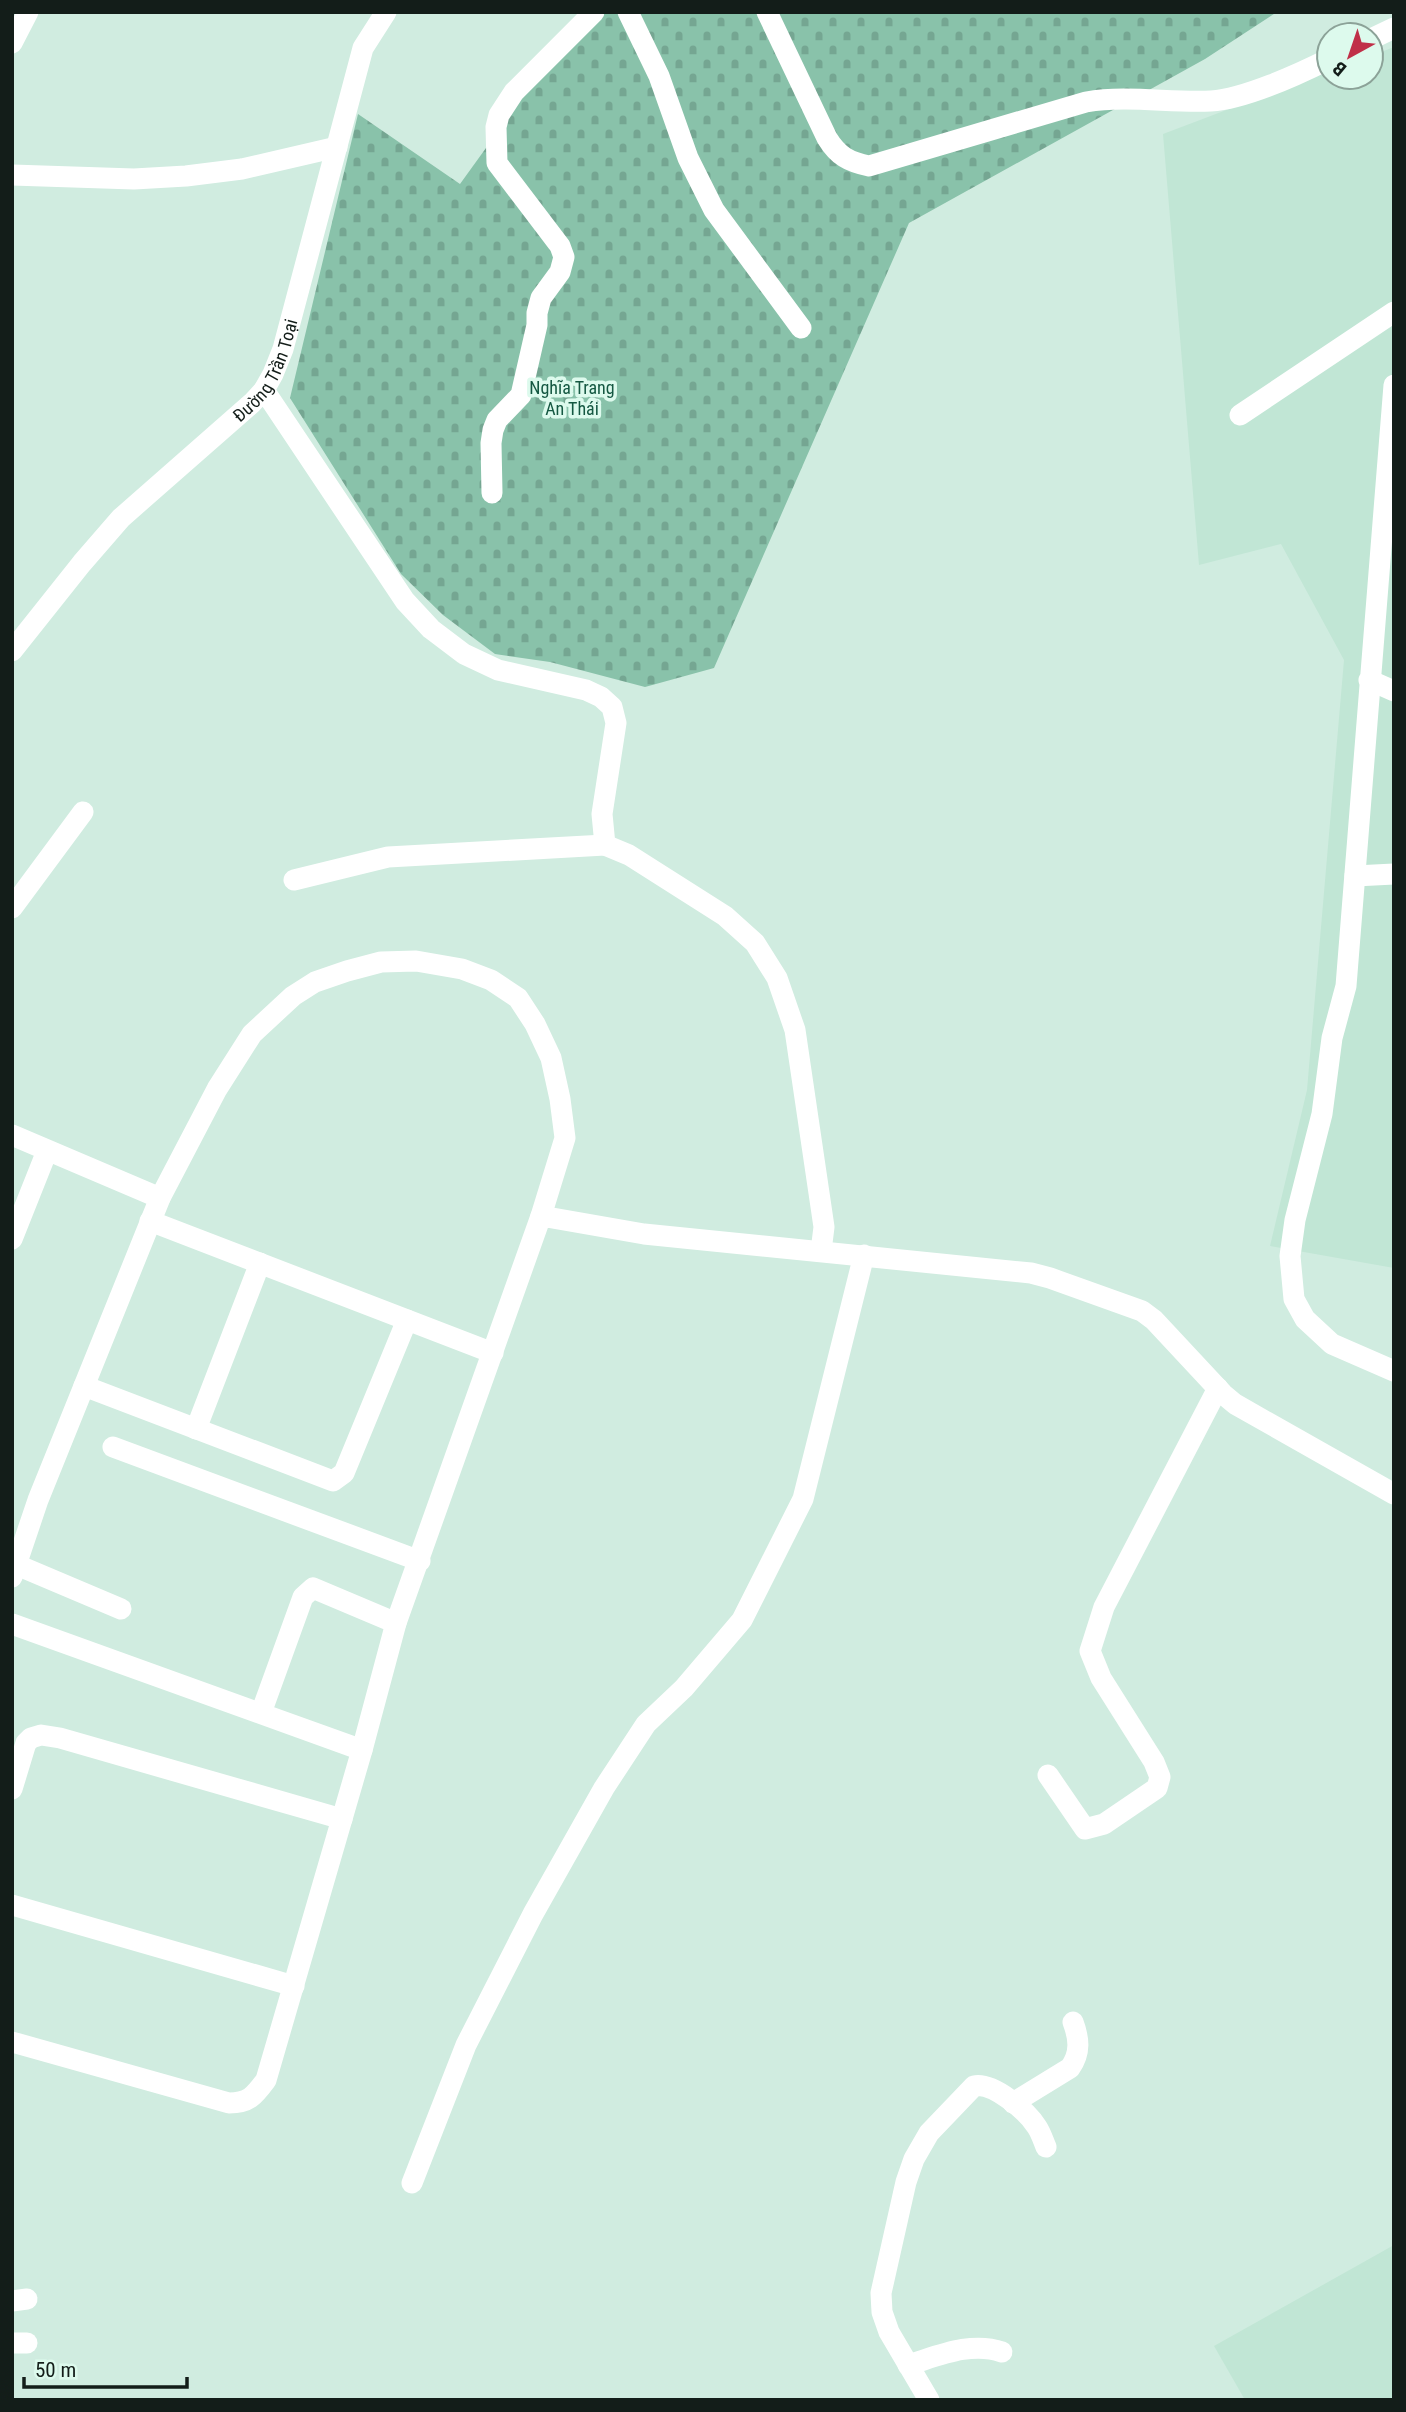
<svg xmlns="http://www.w3.org/2000/svg" width="1406" height="2412" font-family="'Roboto Condensed',sans-serif">
	<defs>
		<pattern id="cemetery-stones" width="16" height="16" patternUnits="userSpaceOnUse" patternTransform="scale(1.75)"><rect width="16" height="16" fill="#89c2aa"/><path d="M2 7V4a2 2 0 0 1 4 0v3zM10 15v-3a2 2 0 0 1 4 0v3z" fill="#75a692"/></pattern>
	</defs>
	<rect width="100%" height="100%" fill="#d0ece0"/>
	<g fill="#c1e6d5">
		<path d="M1394 47V1268L1270 1246 1307 1090 1344 660 1281 544 1199 565 1163 134 1329 71V77H1371V56Z"/>
		<path d="M1394 2245V2400H1245L1214 2346Z"/>
	</g>
	<path fill="url(#cemetery-stones)" d="M584 12H1277L1205 59 909 223 714 668 645 687 550 662 495 654 443 615 401 574 290 398 358 114 460 184Z"/>
	<g fill="none" stroke-linecap="round" stroke-linejoin="round">
		<g stroke="#fff" stroke-width="21">
			<path d="M628 12 659 76 688 158 714 210 801 328"/>
			<path d="M767 12 827 138C838 156 849 162 869 166L1086 102C1128 95 1169 103 1211 101 1244 99 1299 74 1329 59"/>
			<path d="M1371 39 1394 28"/>
			<path d="M12 43 28 12"/>
			<path d="M12 175 134 179 186 176 242 169 337 147"/>
			<path d="M1394 385 1346 986 1332 1038 1322 1114 1295 1220 1290 1256 1294 1299 1305 1319 1332 1344 1394 1371"/>
			<path d="M264 390 405 601 431 629 464 654 498 670 586 690 601 697 612 707 616 723 602 814 605 845 629 855 725 916 755 943 777 978 795 1030 824 1227 821 1251"/>
			<path d="M1240 415 1394 312"/>
			<path d="M492 493 491 443 493 430 497 420 521 395 537 325V313L541 298 560 272 564 257 560 246 497 163 496 127 499 115 514 92 594 12"/>
			<path id="s1" d="M12 651 82 563 121 518 252 403 264 390 273 374 283 349 363 48 386 12"/>
			<path d="M1369 680 1394 691"/>
			<path d="M1355 876 1394 874"/>
			<path d="M294 880 388 857 605 845"/>
			<path d="M12 908 83 812"/>
			<path d="M12 1135 160 1198"/>
			<path d="M150 1221 493 1353"/>
			<path d="M12 1239 47 1151"/>
			<path d="M84 1386 333 1481 344 1473 407 1320"/>
			<path d="M196 1429 260 1263"/>
			<path d="M113 1447 420 1561"/>
			<path d="M17 1565 121 1609"/>
			<path d="M12 1577 38 1500 160 1198 217 1089 252 1034 293 996 315 982 347 971 381 962 416 961 462 969 491 980 518 998 535 1024 551 1058 560 1099 565 1138 541 1216"/>
			<path d="M12 1624 362 1750"/>
			<path d="M261 1713 303 1597 313 1588 396 1623"/>
			<path d="M1048 1775 1085 1829 1104 1824 1157 1788 1160 1777 1154 1762 1101 1678 1090 1651 1104 1607 1218 1388"/>
			<path d="M12 1789 26 1743 31 1738 41 1735 60 1738 342 1819"/>
			<path d="M12 1905 294 1986"/>
			<path d="M12 2042 229 2103C249 2103 254 2096 266 2080L362 1750 396 1623 541 1216 644 1234 1031 1273 1050 1278 1142 1311 1154 1320 1223 1394 1235 1404 1394 1494"/>
			<path d="M1013 2103 1070 2068C1081 2053 1079 2038 1073 2022"/>
			<path d="M412 2183 466 2045 533 1914 604 1788 646 1724 684 1688 742 1620 803 1499 864 1255"/>
			<path d="M12 2301 27 2299"/>
			<path d="M12 2343H27"/>
			<path d="M908 2365C938 2356 971 2341 1002 2352"/>
			<path d="M929 2400 889 2332 882 2312 881 2293 906 2182 914 2159 929 2133 974 2086C993 2082 1027 2111 1037 2127 1041 2133 1043 2140 1046 2147"/>
		</g>
	</g>
	<g text-anchor="middle" dominant-baseline="central" stroke-width="7" stroke-linejoin="round" paint-order="stroke">
		<g font-size="18" fill="#131d19" stroke="#ddfaed">
			<text stroke="none"><textPath href="#s1" startOffset="382">Đường Trần Toại</textPath></text>
		</g>
		<g font-size="18" fill="#155842" stroke="#ddfaed">
			<text x="572" y="387">Nghĩa Trang<tspan x="572" dy="21">An Thái</tspan></text>
		</g>
	</g>
	<rect width="1406" height="2412" fill="none" stroke="#131d19" stroke-width="28"/>
	<g transform="translate(1350 56) rotate(220)"><circle r="33" fill="#ddfaed" stroke="#8ca298" stroke-width="2"/>
	<path d="M0-5L12 26L0 18L-12 26Z" fill="#c02f48"/>
	<text y="-10" font-size="19" font-weight="bold" text-anchor="middle" fill="#131d19">B</text>
	</g>
	<path d="M24 2377v10h163v-10" fill="none" stroke="#131d19" stroke-width="3.5"/>
	<text x="35" y="2377" font-size="21" fill="#131d19" stroke="#ddfaed" stroke-width="5" paint-order="stroke">50 m</text>
</svg>
